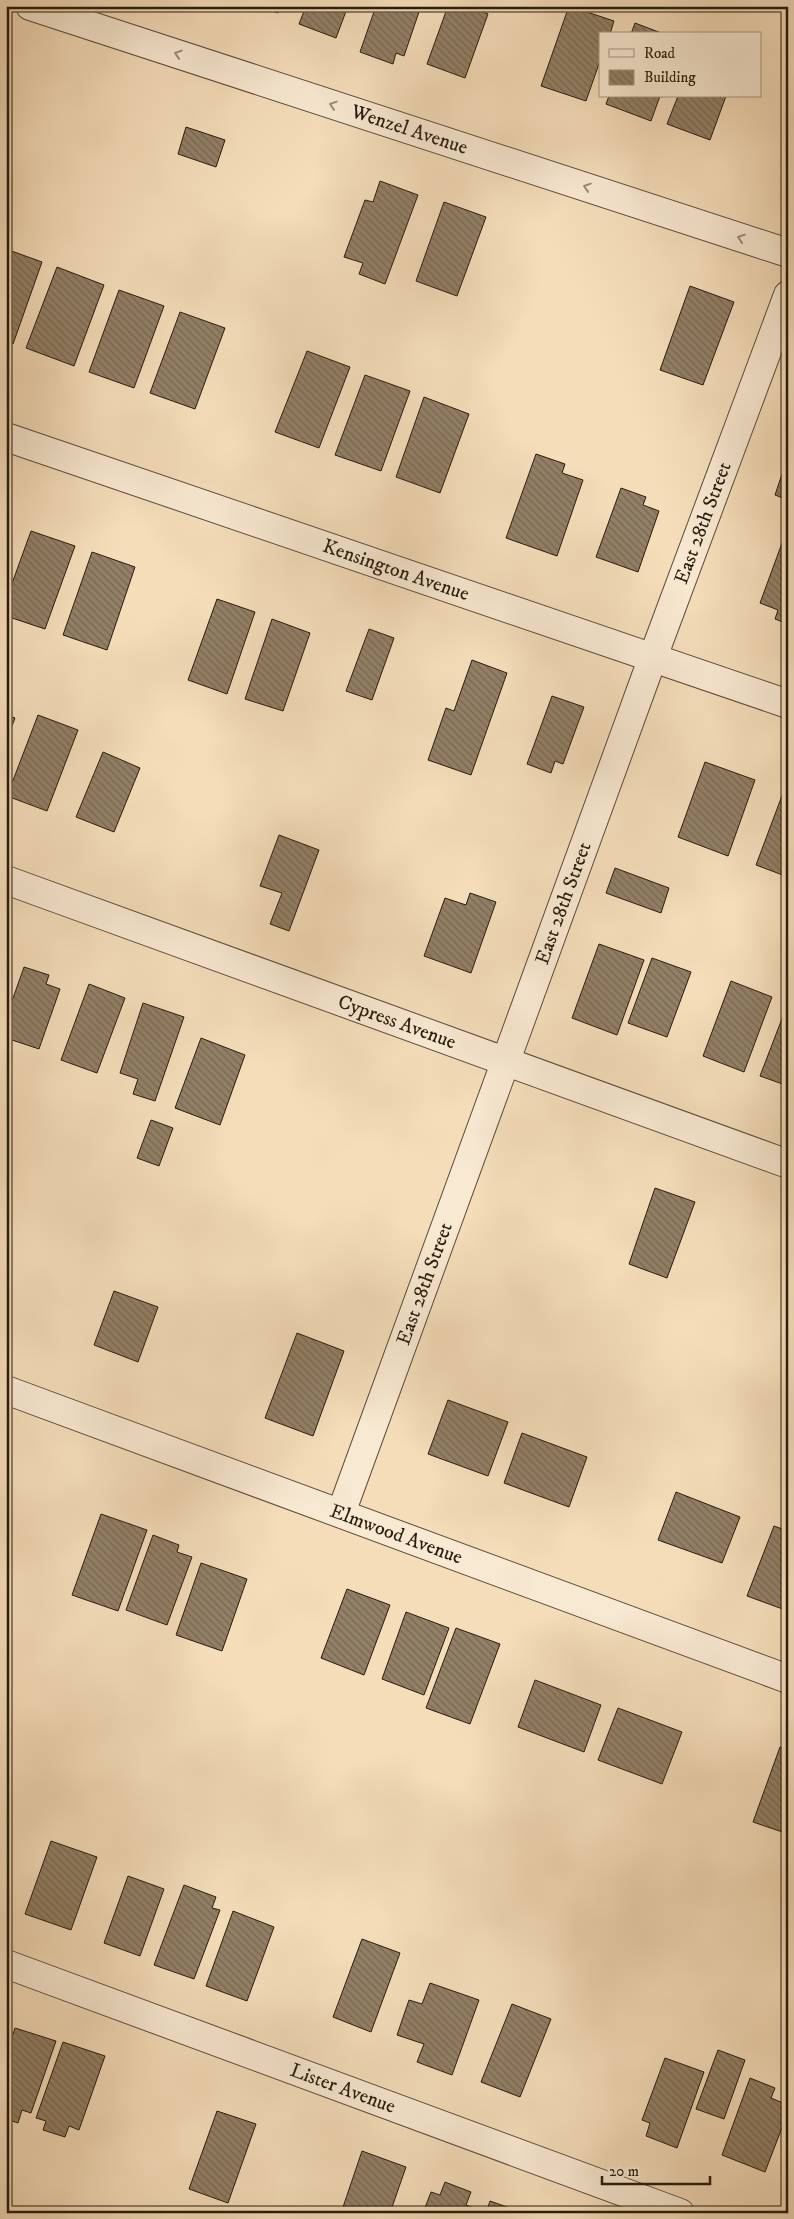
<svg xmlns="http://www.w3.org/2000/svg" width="794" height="2219" font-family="'IM FELL DW Pica',serif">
	<defs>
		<pattern id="building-back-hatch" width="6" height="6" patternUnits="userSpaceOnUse" patternTransform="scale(1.25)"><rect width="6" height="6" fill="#928067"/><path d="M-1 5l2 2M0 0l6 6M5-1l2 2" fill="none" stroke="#776853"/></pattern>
	</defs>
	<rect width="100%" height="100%" fill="#f5ddba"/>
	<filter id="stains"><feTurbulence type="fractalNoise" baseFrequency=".004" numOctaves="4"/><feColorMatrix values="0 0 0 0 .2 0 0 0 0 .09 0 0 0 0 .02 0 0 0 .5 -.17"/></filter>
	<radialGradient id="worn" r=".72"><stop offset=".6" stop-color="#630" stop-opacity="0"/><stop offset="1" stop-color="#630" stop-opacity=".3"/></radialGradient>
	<g fill="url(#building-back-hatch)" stroke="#271c0e">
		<path d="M257 6H280L278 13Z"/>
		<path d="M306 6H348L336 38 299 24Z"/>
		<path d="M376 6H421L404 56 396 53 393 64 360 52Z"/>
		<path d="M448 6H467L488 14 465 78 427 64Z"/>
		<path d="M569 6 614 21 610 34H600V61L586 101 541 86Z"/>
		<path d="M635 23 664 34H631Z"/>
		<path d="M609 96H660L651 121 606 104Z"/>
		<path d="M678 96H726L710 140 667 124Z"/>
		<path d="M186 127 225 140 216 167 178 154Z"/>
		<path d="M380 181 418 195 385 284 359 274 363 263 344 257 365 200 373 202Z"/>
		<path d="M444 202 486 217 457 296 416 281Z"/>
		<path d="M6 249 42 262 13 344 6 341Z"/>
		<path d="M57 267 104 285 74 366 26 348Z"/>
		<path d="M690 286 734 302 703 385 660 370Z"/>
		<path d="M119 290 164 306 134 388 89 372Z"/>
		<path d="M180 312 225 328 195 409 150 393Z"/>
		<path d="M307 351 350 367 319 448 275 432Z"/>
		<path d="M365 375 410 391 381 471 335 455Z"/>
		<path d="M424 397 469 414 440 493 396 477Z"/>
		<path d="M536 454 565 464 562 473 583 480 557 556 506 538Z"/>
		<path d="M782 474 788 476V500L775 495Z"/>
		<path d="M621 488 646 497 643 505 659 511 638 572 596 557Z"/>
		<path d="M31 531 75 546 45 629 6 616V600Z"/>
		<path d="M785 535 788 536V624L775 619 778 610 760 603Z"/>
		<path d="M92 552 135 567 107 650 63 635Z"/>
		<path d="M217 599 255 612 227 694 188 680Z"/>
		<path d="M272 619 310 633 283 711 245 699Z"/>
		<path d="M369 629 394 638 372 700 346 691Z"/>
		<path d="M472 660 507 673 471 775 428 760 446 708 454 711Z"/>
		<path d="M552 696 584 707 563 764 555 761 551 773 527 764Z"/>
		<path d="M6 715 15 718 6 742Z"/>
		<path d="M38 715 78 730 47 811 7 796Z"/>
		<path d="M103 752 140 768 114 832 76 817Z"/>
		<path d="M705 762 755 780 728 856 678 837Z"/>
		<path d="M783 793 788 794V877L756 865Z"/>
		<path d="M279 835 319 850 289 931 270 924 282 893 260 886Z"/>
		<path d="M615 868 669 888 661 913 606 893Z"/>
		<path d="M470 893 496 902 471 973 424 956 445 898 466 905Z"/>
		<path d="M599 944 644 960 617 1035 572 1018Z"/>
		<path d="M652 958 691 972 667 1037 628 1023Z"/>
		<path d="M24 967 49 975 46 984 60 989 39 1049 6 1038V1018Z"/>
		<path d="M731 981 772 997 744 1072 703 1056Z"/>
		<path d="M89 984 125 998 97 1073 61 1060Z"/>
		<path d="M143 1003 184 1017 155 1101 133 1094 138 1079 120 1073Z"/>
		<path d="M788 1003V1086L760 1076Z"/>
		<path d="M201 1038 245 1055 220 1125 175 1108Z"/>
		<path d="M151 1120 173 1128 159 1166 137 1158Z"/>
		<path d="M655 1188 695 1202 667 1278 629 1264Z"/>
		<path d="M114 1291 158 1307 138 1362 94 1345Z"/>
		<path d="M297 1333 344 1351 313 1436 265 1418Z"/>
		<path d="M448 1400 508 1422 488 1476 428 1454Z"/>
		<path d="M522 1433 587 1457 569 1507 504 1483Z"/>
		<path d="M676 1492 740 1517 722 1563 658 1540Z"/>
		<path d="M101 1514 147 1530 118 1611 72 1595Z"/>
		<path d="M774 1526 788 1531V1611L747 1596Z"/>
		<path d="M153 1535 179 1545 177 1552 192 1557 167 1625 126 1610Z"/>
		<path d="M201 1563 247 1579 222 1651 176 1635Z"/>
		<path d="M347 1589 390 1605 364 1675 321 1658Z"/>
		<path d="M406 1612 449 1628 424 1695 382 1679Z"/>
		<path d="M456 1628 500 1644 470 1724 426 1708Z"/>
		<path d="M535 1680 601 1705 584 1752 518 1727Z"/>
		<path d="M618 1708 682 1732 662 1784 598 1760Z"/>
		<path d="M780 1747 788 1750V1834L753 1822Z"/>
		<path d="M51 1841 97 1857 71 1930 25 1914Z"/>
		<path d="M128 1876 164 1889 140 1956 104 1943Z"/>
		<path d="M184 1885 216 1897 212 1908 220 1910 194 1979 154 1965Z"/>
		<path d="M233 1911 274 1927 247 2001 206 1986Z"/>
		<path d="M362 1939 400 1953 371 2032 333 2017Z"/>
		<path d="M430 1983 479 2000 452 2075 417 2062 424 2044 397 2035 409 2000 422 2004Z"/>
		<path d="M512 2004 551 2019 520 2097 481 2082Z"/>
		<path d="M15 2028 56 2041 31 2113 22 2110 18 2123 6 2119V2055Z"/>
		<path d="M63 2042 105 2056 79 2130 69 2126 65 2137 43 2130 46 2121 36 2118Z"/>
		<path d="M718 2050 745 2060 724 2119 696 2109Z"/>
		<path d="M665 2058 704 2072 677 2148 646 2136 650 2123 642 2120Z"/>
		<path d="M750 2078 775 2088 771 2098 788 2105V2112L765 2172 722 2155Z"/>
		<path d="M217 2111 256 2124 228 2203 189 2189Z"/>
		<path d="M362 2151 406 2167 390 2213H341Z"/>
		<path d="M445 2182 471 2192 466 2205 474 2208 472 2213H423L431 2192 440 2195Z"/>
		<path d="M490 2201 524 2213H486Z"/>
	</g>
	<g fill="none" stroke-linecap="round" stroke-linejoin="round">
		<defs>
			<g id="minor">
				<path id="s1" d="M30 6 788 253"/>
				<path id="s2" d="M6 437 788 704"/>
				<path id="s3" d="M6 880 788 1164"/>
				<path id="s4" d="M6 1390 788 1679"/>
				<path id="s5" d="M341 1513 653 657 788 295"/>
				<path id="s6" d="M6 1964 680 2213"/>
			</g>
		</defs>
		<use href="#minor" stroke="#5a4c39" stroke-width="30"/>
		<use href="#minor" stroke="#f8e9d2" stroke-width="28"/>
	</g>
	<defs><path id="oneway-chevron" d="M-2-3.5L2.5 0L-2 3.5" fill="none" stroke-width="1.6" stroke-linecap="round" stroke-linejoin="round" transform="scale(1.25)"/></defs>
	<g stroke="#9a8d7a">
		<use href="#oneway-chevron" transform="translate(178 54) rotate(-162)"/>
		<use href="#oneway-chevron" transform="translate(333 105) rotate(-162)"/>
		<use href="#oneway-chevron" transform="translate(587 187) rotate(-162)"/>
		<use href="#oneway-chevron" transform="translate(741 238) rotate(-162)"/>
	</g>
	<g text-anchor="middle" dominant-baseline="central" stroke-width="4" stroke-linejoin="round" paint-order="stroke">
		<g font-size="20" fill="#271c0e" stroke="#f8e9d2">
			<text stroke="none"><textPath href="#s1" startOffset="399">Wenzel Avenue</textPath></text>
			<text stroke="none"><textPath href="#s5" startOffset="1054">East 28th Street</textPath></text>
			<text stroke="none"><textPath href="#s2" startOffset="412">Kensington Avenue</textPath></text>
			<text stroke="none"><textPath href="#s5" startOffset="649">East 28th Street</textPath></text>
			<text stroke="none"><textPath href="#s3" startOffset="416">Cypress Avenue</textPath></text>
			<text stroke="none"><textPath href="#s5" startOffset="244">East 28th Street</textPath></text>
			<text stroke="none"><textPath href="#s4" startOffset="416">Elmwood Avenue</textPath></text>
			<text stroke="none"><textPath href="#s6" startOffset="359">Lister Avenue</textPath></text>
		</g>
	</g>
	<rect width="794" height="2219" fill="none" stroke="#f5ddba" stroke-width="25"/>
	<rect x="8" y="8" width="779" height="2204" fill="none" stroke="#271c0e" stroke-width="2.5"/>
	<rect x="12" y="12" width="769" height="2194" fill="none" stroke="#271c0e"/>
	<rect x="599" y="32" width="162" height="65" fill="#f8e9d2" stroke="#a49784"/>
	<rect x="609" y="49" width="25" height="8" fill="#f8e9d2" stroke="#a49784"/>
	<text x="644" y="58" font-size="15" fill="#271c0e">Road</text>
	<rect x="609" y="70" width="25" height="15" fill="url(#building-back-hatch)" stroke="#a49784"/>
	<text x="644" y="82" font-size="15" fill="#271c0e">Building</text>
	<path d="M602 2176v8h108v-8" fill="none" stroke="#271c0e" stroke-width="2.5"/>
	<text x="609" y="2176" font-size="15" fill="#271c0e" stroke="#f8e9d2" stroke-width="4" paint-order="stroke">20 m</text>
	<rect width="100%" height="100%" filter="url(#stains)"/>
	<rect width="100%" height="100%" fill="url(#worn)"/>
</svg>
